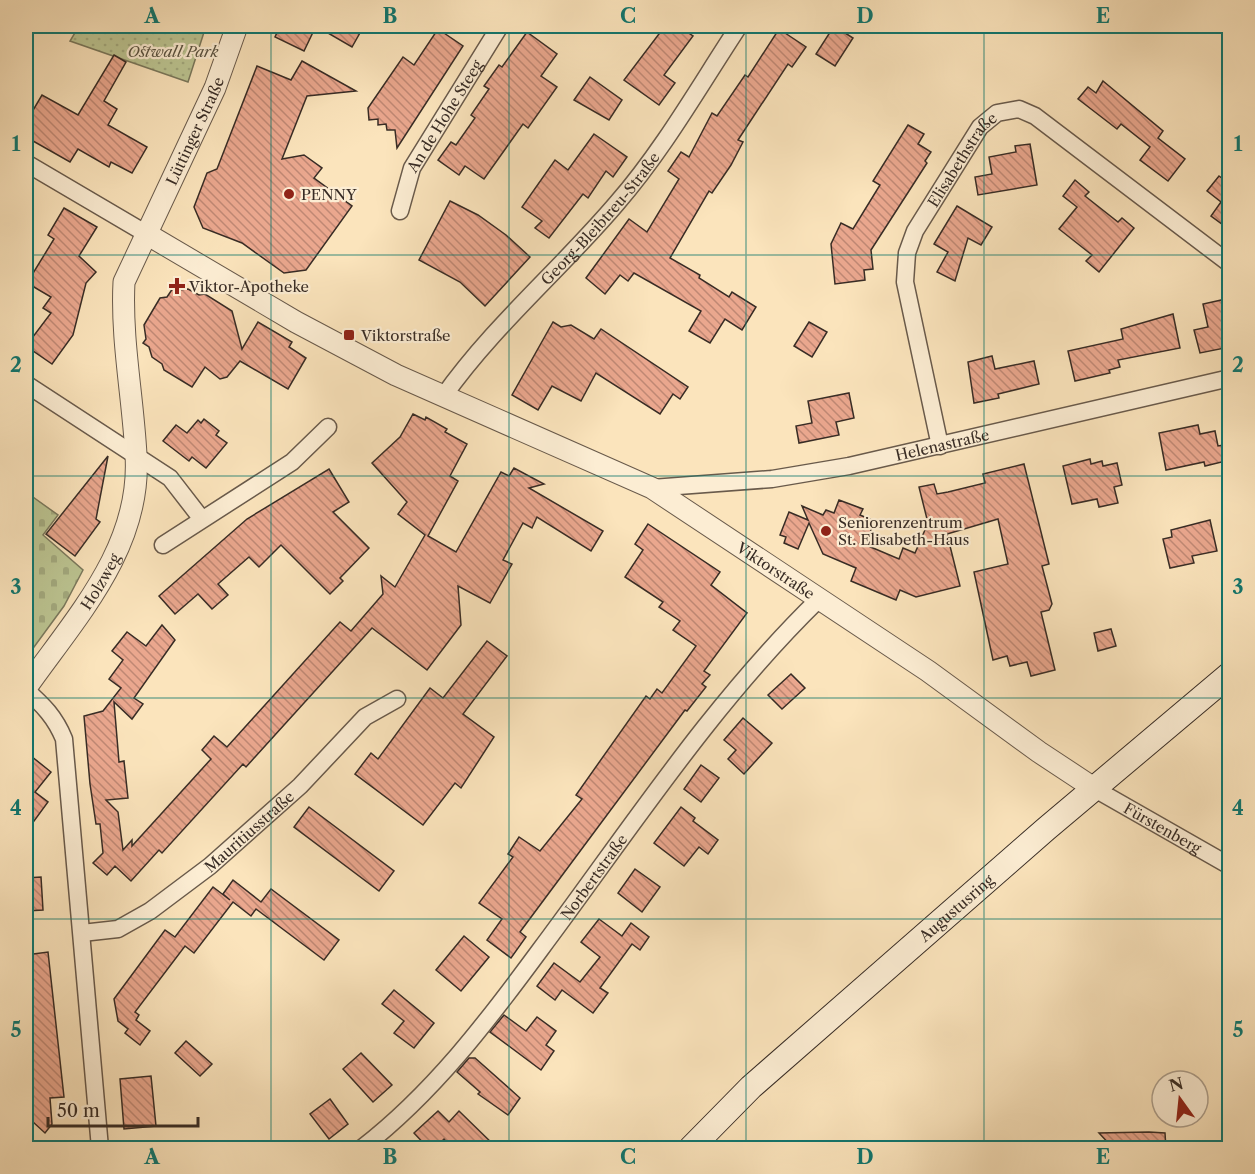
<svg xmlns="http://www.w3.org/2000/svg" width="1255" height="1174" font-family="'Libre Caslon Text',serif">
	<defs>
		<pattern id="grass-dots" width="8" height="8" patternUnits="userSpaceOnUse" patternTransform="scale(1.5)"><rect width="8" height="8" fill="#bcc592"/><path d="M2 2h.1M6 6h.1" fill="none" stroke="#a2a97e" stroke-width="1.8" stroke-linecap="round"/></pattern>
		<pattern id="cemetery-stones" width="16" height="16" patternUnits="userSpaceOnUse" patternTransform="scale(1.5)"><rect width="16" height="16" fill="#bcc592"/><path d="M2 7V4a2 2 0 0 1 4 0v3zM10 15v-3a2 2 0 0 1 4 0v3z" fill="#a2a97e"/></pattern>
		<pattern id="building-back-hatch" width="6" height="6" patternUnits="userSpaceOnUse" patternTransform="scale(1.5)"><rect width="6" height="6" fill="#eaa78e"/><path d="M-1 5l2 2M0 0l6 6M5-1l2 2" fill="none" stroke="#bf8874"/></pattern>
	</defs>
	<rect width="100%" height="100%" fill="#fbe4bc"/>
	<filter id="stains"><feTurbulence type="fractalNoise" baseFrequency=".00333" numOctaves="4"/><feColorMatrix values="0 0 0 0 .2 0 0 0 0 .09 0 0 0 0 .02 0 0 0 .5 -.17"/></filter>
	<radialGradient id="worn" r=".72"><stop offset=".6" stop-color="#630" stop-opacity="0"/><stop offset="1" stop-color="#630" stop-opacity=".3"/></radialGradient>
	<path fill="url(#grass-dots)" stroke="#7a785c" stroke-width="1.5" d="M79 26H206L188 82 70 41Z"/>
	<path fill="url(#cemetery-stones)" stroke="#7a785c" stroke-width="1.5" d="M26 492 58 515 43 535 83 570 64 606 26 658Z"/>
	<g fill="url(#building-back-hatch)" stroke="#382c25" stroke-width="1.5">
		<path d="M280 26H352L361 31 352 47 316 26 304 51 275 37Z"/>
		<path d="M665 26H678L693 36 664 75 675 83 659 105 624 80Z"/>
		<path d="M834 26 853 38 835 66 816 54Z"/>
		<path d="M438 29 463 46 397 148 395 130H387L386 124 378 125V119L369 120 368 108 403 57 414 65Z"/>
		<path d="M779 29 806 47 792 67 788 64 738 140 743 142 731 165 712 193 709 191 670 258 700 275 699 278 729 297 732 292 756 307 742 330 725 319 710 343 689 331 701 311 634 273 628 281 620 275 605 294 586 278 629 219 647 232 679 179 668 171 681 152 689 157 712 113 717 116 745 75 748 77Z"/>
		<path d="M527 32 557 54 541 76 557 87 528 128 523 124 484 179 465 166 459 175 438 160 451 142 456 145 475 118 471 115 489 89 484 86 499 65 502 67Z"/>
		<path d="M114 55 126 62 104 101 117 109 108 125 147 147 132 173 111 162 109 167 78 149 70 162 26 137V109L32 112 42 95 78 115Z"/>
		<path d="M302 61 356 91 307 96 282 159 304 155 322 168 314 178 352 206 306 270 284 273 242 243 203 228 194 207 207 173 217 169 257 66 291 80Z"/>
		<path d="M590 77 622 100 609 120 574 100Z"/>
		<path d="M1103 81 1163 131 1158 138 1185 159 1168 181 1140 160 1150 147 1121 124 1117 129 1078 99 1088 87 1096 93Z"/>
		<path d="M908 125 924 134 918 144 931 152 925 161 927 163 871 250 873 269 864 270 865 280 835 284 831 244 841 223 853 229 880 185 873 181Z"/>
		<path d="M594 134 627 157 613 177 606 171 588 198 583 194 549 238 535 228 542 221 522 207 555 160 568 170Z"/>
		<path d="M1030 144 1037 185 978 195 975 177 992 174 989 157 1016 152 1015 146Z"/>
		<path d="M1219 176 1230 184V230L1211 216 1221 202 1207 191Z"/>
		<path d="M1075 180 1089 192 1085 196 1118 222 1122 218 1134 228 1099 272 1086 261 1092 255 1059 229 1077 207 1063 196Z"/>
		<path d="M450 201 478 215 506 235 530 257 485 306 460 282 419 260Z"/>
		<path d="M957 206 992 227 981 245 968 238 955 281 937 272 948 252 934 244Z"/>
		<path d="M64 208 97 227 79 256 96 272 86 283 73 335 52 364 26 346 51 313 43 308 51 297 27 283 54 239 48 235Z"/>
		<path d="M173 288 177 290 188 289 199 295 205 294 232 311 242 349 258 322 292 342 289 347 306 358 288 389 240 361 227 377 220 379 205 367 192 387 164 370 162 364 152 357 149 347 143 343 146 339 144 325 160 298 167 297Z"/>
		<path d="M1226 299 1230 313V347L1200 353 1194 330 1208 327 1203 304Z"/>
		<path d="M1173 314 1180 348 1118 360 1120 367 1109 370 1110 373 1075 381 1068 351 1123 339 1121 329Z"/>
		<path d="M553 322 561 327 571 325 594 339 601 329 688 387 680 399 673 394 660 414 596 373 581 401 552 386 538 410 512 395Z"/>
		<path d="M809 322 827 332 812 357 794 346Z"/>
		<path d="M992 356 995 369 1034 361 1039 384 998 394 999 398 974 403 968 362Z"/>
		<path d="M849 393 854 418 836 422 839 435 799 443 796 426 812 423 808 401Z"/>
		<path d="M413 414 425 420 426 417 447 429 445 432 467 444 450 476 458 481 428 536 456 552 501 472 509 476 514 468 544 484 529 488 603 531 591 551 537 517 532 528 523 523 503 560 512 564 490 603 458 586 461 625 427 670 372 628 246 767 243 764 162 853 159 850 131 881 115 866 107 875 93 863 103 853 100 824H96L90 784 84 716 103 711 121 688 109 679 123 660 112 651 127 632 146 646 162 625 175 640 134 698 143 704 132 719 114 702 119 762 124 761 128 798 106 800 118 812 123 850 132 840V846L211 759 202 750 214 736 227 747 340 622 351 631 383 594 381 576 395 587 425 535 398 514 407 502 372 463 400 437Z"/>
		<path d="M204 419 219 431 216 435 227 443 206 468 192 457 189 461 163 441 176 425 187 433 198 420 201 423Z"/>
		<path d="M1198 425 1200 434 1215 431 1218 446 1230 444V460L1205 466 1204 462 1166 470 1159 433Z"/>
		<path d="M108 456 96 519 100 522 75 556 46 534Z"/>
		<path d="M1090 459 1091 464 1102 461 1103 466 1117 463 1122 485 1114 487 1118 503 1099 507 1097 499 1072 504 1063 466Z"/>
		<path d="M1024 464 1049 564 1042 566 1052 604 1049 610 1041 612 1055 670 1031 676 1027 662 1010 666 1007 656 993 660 974 572 1008 564 998 519 947 534 960 586 916 597 900 590 896 600 851 581 856 568 823 554 809 523 798 549 784 543 786 537 780 535 789 512 808 520 802 506 823 515 826 510 834 513 839 500 863 509 860 515 874 521 866 545 899 559 903 548 915 553 928 523 919 487 934 484 937 494 948 492 985 483 983 474Z"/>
		<path d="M329 469 349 502 333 512 369 548 340 578 343 581 330 594 281 545 259 567 249 557 218 584 228 595 212 609 198 594 175 614 159 596 247 519Z"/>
		<path d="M1210 520 1217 551 1192 556 1194 563 1170 568 1163 539 1172 537 1171 530Z"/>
		<path d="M648 524 720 572 711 585 747 613 704 671 710 675 702 684 706 687 687 711 685 710 520 932 526 937 511 958 487 940 502 919 479 903 513 857 508 854 519 837 540 851 582 799 576 795 646 696 650 699 657 689 662 693 696 646 673 630 680 621 659 607 663 602 625 577 643 550 635 544Z"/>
		<path d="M1111 629 1116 646 1098 651 1094 633Z"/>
		<path d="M487 641 507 656 463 714 494 737 461 788 455 783 423 825 355 774 371 753 378 759 430 688 443 698Z"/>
		<path d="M791 674 805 688 782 709 768 695Z"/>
		<path d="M743 718 772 743 744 774 728 759 736 750 724 740Z"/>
		<path d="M26 752 51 772 35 792 48 802 26 832Z"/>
		<path d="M701 765 719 778 701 802 684 789Z"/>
		<path d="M309 807 394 871 379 891 294 827Z"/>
		<path d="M681 807 695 818 693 821 718 840 708 854 699 847 684 866 654 843Z"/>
		<path d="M635 869 660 887 642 912 618 893Z"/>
		<path d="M41 877 43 910 26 911V878Z"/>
		<path d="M233 880 261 902 271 889 339 940 324 960 256 909 251 916 233 902 194 953 185 946 135 1012 139 1015 136 1020 150 1031 140 1045 125 1033 128 1029 118 1021 114 999 165 930 175 937 213 887 230 900 223 894Z"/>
		<path d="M599 919 622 936 631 923 649 937 640 950 632 944 600 988 608 993 593 1013 562 990 555 1000 537 986 554 963 580 982 600 957 581 942Z"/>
		<path d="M464 936 489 957 461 991 436 970Z"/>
		<path d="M48 952 64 1097 50 1098 52 1124 45 1133 33 1122 29 1063 28 1054H26V955Z"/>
		<path d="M394 990 434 1023 414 1048 394 1033 404 1021 382 1004Z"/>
		<path d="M504 1015 526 1031 537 1017 556 1031 546 1045 554 1051 541 1070 490 1032Z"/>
		<path d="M186 1041 212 1064 200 1076 175 1053Z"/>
		<path d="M361 1053 392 1085 373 1102 343 1069Z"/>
		<path d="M469 1058H475L520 1098 508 1115 478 1094 480 1092 457 1072Z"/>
		<path d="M151 1076 156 1126 124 1129 120 1079Z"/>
		<path d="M330 1099 348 1124 329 1139 310 1114Z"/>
		<path d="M438 1111 449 1122 459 1111 498 1149H453L444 1139 434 1149H429L414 1133Z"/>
		<path d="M1149 1132 1165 1133 1166 1149H1114L1099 1133Z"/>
	</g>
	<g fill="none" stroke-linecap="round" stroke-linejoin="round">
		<defs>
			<g id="minor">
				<path d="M26 163 145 233"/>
				<path id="s1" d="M400 211 412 168 500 26"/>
				<path d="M26 384 170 478 201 518"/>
				<path id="s2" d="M443 397C493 326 561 269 617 203 664 149 700 85 739 26"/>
				<path id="s3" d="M940 446 905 282 907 253 915 231 980 127 997 113 1019 109 1035 116 1230 264"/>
				<path id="s4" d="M652 488 772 479 849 466 1230 378"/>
				<path d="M163 545 292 462 328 427"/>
				<path d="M26 690C43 705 55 717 64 739L100 1148"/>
				<path id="s5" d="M1095 789 1230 866"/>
				<path id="s6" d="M82 933 118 929 150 911 210 866 300 786 365 717 397 699"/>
				<path id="s7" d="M362 1148C433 1093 487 1022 540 950 629 831 712 703 819 599"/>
			</g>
			<g id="tertiary">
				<path id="s8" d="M145 233 296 322 396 375 652 488 928 671 1039 752 1095 789"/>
				<path id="s9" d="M26 688C76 617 142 547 136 455 133 397 121 340 124 282L215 88 237 26"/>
			</g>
			<g id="secondary">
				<path id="s10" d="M691 1148 751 1087 1046 829 1230 674"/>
			</g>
		</defs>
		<use href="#minor" stroke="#695a4b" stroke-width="19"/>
		<use href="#tertiary" stroke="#695a4b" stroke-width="23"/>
		<use href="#secondary" stroke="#382c25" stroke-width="26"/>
		<use href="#minor" stroke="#fcedd3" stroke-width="16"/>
		<use href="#tertiary" stroke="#fcedd3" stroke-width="21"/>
		<use href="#secondary" stroke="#fcedd3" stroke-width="24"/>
	</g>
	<path fill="none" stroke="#0f766e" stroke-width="1.5" stroke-opacity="0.55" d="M271 26V1148M509 26V1148M746 26V1148M984 26V1148M26 255H1230M26 476H1230M26 698H1230M26 919H1230"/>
	<g fill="#8f2418" stroke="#fcedd3" stroke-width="2">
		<circle cx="289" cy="194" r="6"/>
		<path d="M174 277h6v6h6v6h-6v6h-6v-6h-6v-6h6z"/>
		<rect x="343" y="329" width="12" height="12" rx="3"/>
		<circle cx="826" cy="531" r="6"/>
	</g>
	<g text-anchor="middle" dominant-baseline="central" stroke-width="4.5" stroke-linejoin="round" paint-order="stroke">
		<g font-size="15" font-style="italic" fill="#595240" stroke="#fcedd3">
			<text x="173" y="51">Ostwall Park</text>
		</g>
		<g font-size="15" fill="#382c25" stroke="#fcedd3">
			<text stroke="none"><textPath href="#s1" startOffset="106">An de Hohe Steeg</textPath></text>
			<text stroke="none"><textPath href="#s9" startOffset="604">Lüttinger Straße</textPath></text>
			<text stroke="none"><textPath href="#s3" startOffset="306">Elisabethstraße</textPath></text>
			<text stroke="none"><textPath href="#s2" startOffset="238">Georg-Bleibtreu-Straße</textPath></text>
			<text stroke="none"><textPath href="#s4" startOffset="294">Helenastraße</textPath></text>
			<text stroke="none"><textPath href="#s8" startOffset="717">Viktorstraße</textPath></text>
			<text stroke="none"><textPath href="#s9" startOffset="130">Holzweg</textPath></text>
			<text stroke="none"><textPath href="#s5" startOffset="78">Fürstenberg</textPath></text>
			<text stroke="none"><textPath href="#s6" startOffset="200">Mauritiusstraße</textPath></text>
			<text stroke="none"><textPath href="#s7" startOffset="358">Norbertstraße</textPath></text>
			<text stroke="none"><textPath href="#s10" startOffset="358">Augustusring</textPath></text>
		</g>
		<g font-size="15" fill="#382c25" stroke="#fcedd3" text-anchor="start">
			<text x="301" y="194">PENNY</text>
			<text x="189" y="286">Viktor-Apotheke</text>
			<text x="361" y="335">Viktorstraße</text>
			<text x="838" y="522">Seniorenzentrum<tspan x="838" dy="17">St. Elisabeth-Haus</tspan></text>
		</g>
	</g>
	<rect width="1255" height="1174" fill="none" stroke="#fbe4bc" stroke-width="66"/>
	<g transform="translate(1180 1099) rotate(345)"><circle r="28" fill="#fcedd3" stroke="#aea08d" stroke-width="1.5"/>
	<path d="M0-4.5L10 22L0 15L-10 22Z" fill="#8f2418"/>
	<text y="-9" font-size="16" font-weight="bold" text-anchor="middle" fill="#382c25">N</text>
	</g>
	<path d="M48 1117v9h150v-9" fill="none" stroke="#382c25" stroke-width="3"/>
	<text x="57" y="1117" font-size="18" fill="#382c25" stroke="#fcedd3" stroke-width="4.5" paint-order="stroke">50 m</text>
	<rect x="33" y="33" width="1189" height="1108" fill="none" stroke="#0f766e" stroke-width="2"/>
	<g font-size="20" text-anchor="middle" font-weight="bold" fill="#0f766e">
		<text x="152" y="23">A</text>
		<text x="390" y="23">B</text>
		<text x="628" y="23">C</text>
		<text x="865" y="23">D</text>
		<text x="1103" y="23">E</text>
		<text x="16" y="151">1</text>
		<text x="1238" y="151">1</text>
		<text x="16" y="372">2</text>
		<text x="1238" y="372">2</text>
		<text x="16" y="594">3</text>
		<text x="1238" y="594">3</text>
		<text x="16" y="815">4</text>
		<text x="1238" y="815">4</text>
		<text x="16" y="1037">5</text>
		<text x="1238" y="1037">5</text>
		<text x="152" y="1164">A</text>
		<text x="390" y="1164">B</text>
		<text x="628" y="1164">C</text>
		<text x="865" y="1164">D</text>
		<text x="1103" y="1164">E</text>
	</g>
	<rect width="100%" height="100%" filter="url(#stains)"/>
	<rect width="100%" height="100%" fill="url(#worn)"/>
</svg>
